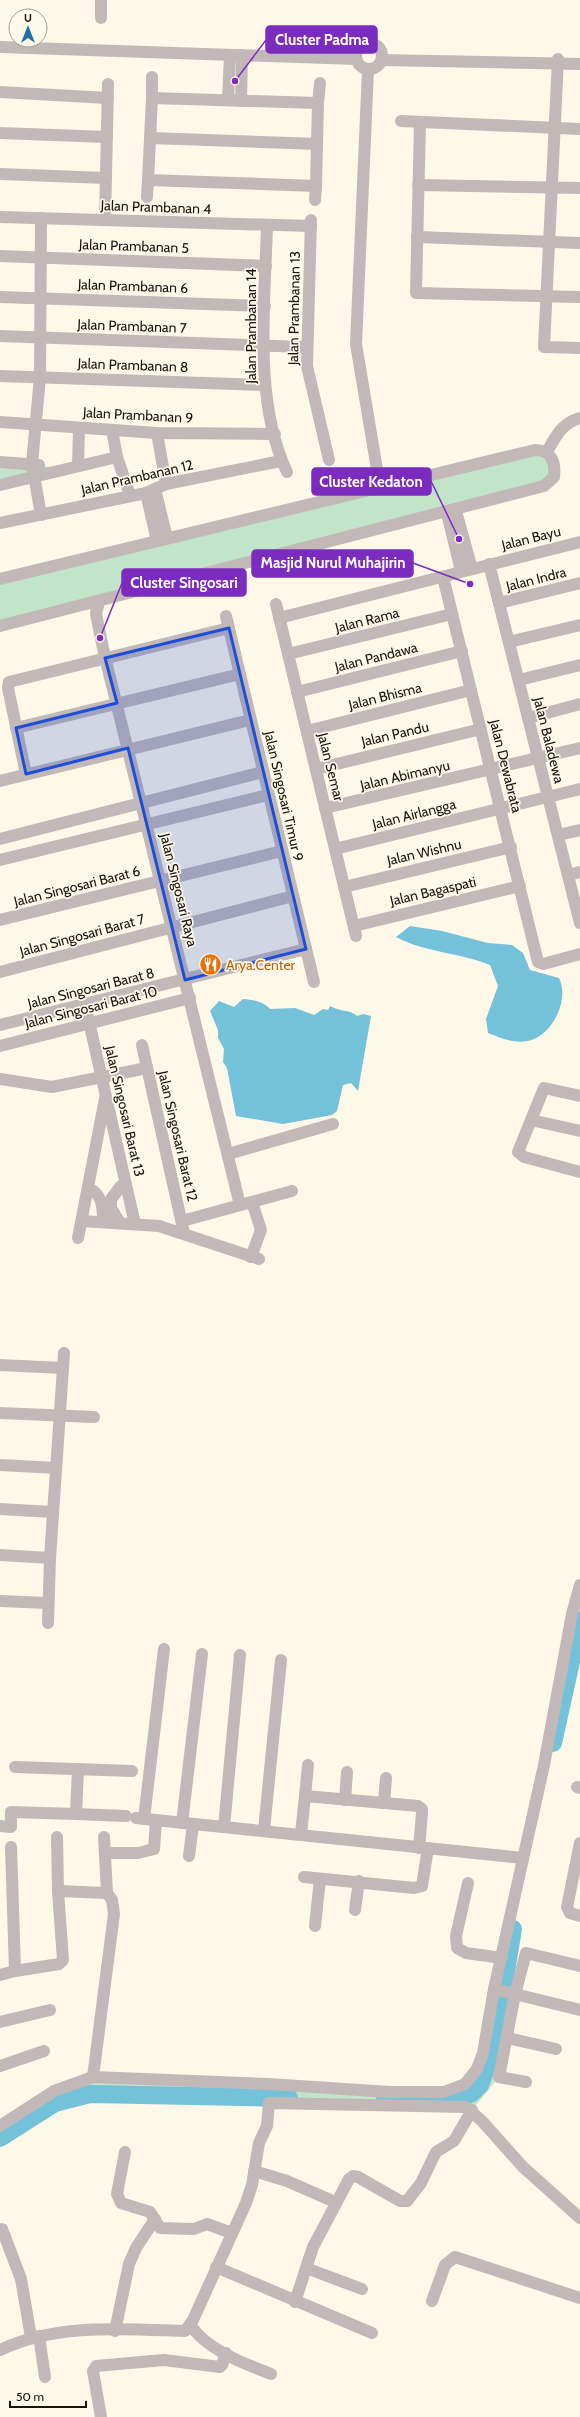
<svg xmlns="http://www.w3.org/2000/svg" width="580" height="2417" font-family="Cabin,sans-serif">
	<rect width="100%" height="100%" fill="#fef8e9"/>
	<g fill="#c2e4c8">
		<path d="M547 452 551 481 100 602 93 614 85 605 0 626V579Z"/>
		<path d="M0 462 32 464 61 469 0 485Z"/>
		<path d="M580 1585V1621L509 1945 503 1990 515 1994 499 2077 472 2110 269 2098 90 2094 55 2103 0 2138V2126L81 2080 444 2092 477 2069Z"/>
	</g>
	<g fill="#74c2da">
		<path d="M410 926 442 931 488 943 512 945 523 953 530 970 559 978C570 1000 552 1036 528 1041 515 1044 500 1038 488 1033L486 1019 498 986 490 965C459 952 426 953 396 937Z"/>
		<path d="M243 999C253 1000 263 1001 270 1009L295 1008 314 1015 323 1009 328 1010 330 1006C339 1012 349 1009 357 1016L363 1014 371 1016 358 1091 351 1083 343 1085 337 1111 332 1115 283 1124 236 1116 227 1068 223 1062 224 1049 218 1038V1030L210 1011 219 1001 234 1007Z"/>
	</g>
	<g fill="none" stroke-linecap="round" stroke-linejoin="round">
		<g stroke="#74c2da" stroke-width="18">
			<path d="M553 1743 580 1621"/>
			<path d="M385 2100H456L472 2093 480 2085 488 2063 496 2032 513 1929"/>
			<path d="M0 2138 55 2103 90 2094 289 2098"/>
		</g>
		<g stroke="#c2b8b7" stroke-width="12">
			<path d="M101 18V0"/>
			<circle cx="369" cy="56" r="13"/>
			<path d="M0 47 356 59"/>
			<path d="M558 59 544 347 580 348"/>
			<path d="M382 60 580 64"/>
			<path d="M368 70 356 344 380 487"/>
			<path d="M0 92 108 98"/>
			<path d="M152 98 318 103 316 186 148 180Z"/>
			<path d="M152 98V77"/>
			<path d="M228 100 230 55"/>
			<path d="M241 101 242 55"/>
			<path d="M318 103 320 83"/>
			<path d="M401 121 580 129"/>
			<path d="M420 122 416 293 580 297"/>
			<path d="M0 133 107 137"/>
			<path d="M150 138 317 144"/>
			<path d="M0 174 106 178"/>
			<path d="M418 185 580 188"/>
			<path d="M147 197 148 180"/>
			<path d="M315 200 316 186"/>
			<path d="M0 217 311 226"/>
			<path d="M105 220 108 84"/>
			<path d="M311 220 307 366 329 460"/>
			<path d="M267 225C265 302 253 401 287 472"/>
			<path d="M417 237 580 243"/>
			<path d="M0 256 266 266"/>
			<path d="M0 297 265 306"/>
			<path d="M0 336 306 347"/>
			<path d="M0 376 265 385"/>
			<path d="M0 422 157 433 275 434"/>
			<path d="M112 430 117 457 130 495"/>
			<path d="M157 433 166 484"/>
			<path d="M547 452C555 437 562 423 580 418"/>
			<path d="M0 462 39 465"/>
			<path d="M78 466 79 428"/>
			<path d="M0 485 117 457"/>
			<path d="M155 489 167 538"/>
			<path d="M146 493 157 541"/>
			<path d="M456 511 472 569"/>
			<path d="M447 513 461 571"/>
			<path d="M41 515 32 464 40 377 41 218"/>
			<path d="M0 523 146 493 166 484 281 461"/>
			<path d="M489 564 580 923"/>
			<path d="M443 577 538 962 543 964 580 954"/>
			<path d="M0 579 535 450C551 450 556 462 554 477L544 486 0 626"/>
			<path d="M99 602 96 614 104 653 240 1205"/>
			<path d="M499 603 580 583"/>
			<path d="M276 604 356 936"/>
			<path d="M226 616 314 982"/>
			<path d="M279 618 580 542"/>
			<path d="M509 642 580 625"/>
			<path d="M288 654 452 614"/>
			<path d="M519 680 580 665"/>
			<path d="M297 692 462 651"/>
			<path d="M528 718 580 704"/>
			<path d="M16 728 240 674"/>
			<path d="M307 731 471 690"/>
			<path d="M316 769 481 729"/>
			<path d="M26 774 8 688 9 682 229 628"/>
			<path d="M0 781 250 720"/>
			<path d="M325 808 580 748"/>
			<path d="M558 835 580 830"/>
			<path d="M0 839 263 772"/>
			<path d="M335 849 580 789"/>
			<path d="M0 860 268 795"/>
			<path d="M568 875 580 872"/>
			<path d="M344 887 511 847"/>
			<path d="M0 920 282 851"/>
			<path d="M354 926 520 886"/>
			<path d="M0 972 293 896"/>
			<path d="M85 1004 135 1224"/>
			<path d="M0 1025 306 949"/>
			<path d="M142 1045 184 1233"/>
			<path d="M0 1046 190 998"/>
			<path d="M0 1079 52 1087 147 1068"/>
			<path d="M580 1096 544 1088 518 1152 524 1157 580 1172"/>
			<path d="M531 1120 580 1131"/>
			<path d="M228 1154 333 1124"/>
			<path d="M88 1188C103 1194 103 1208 103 1222"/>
			<path d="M82 1221 159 1226 259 1259"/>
			<path d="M182 1221 292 1191"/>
			<path d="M120 1223 111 1208V1199L121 1186H126"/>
			<path d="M78 1238 105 1099"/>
			<path d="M251 1257 261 1230 252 1202"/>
			<path d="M0 1365 63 1368"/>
			<path d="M0 1413 94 1417"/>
			<path d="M0 1465 56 1468"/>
			<path d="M0 1509 52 1512"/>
			<path d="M0 1555 50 1558"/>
			<path d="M0 1601 48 1603"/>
			<path d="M48 1623 50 1558 64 1353"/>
			<path d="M15 1767 132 1771"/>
			<path d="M78 1769 76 1814 126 1816"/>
			<path d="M577 1787 580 1788"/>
			<path d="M305 1796 308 1765"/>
			<path d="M345 1800 347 1772"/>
			<path d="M384 1803 386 1778"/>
			<path d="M136 1818 523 1858"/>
			<path d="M144 1819 164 1649"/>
			<path d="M182 1823 202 1654"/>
			<path d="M0 1826 11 1827V1812L76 1814"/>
			<path d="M224 1827 240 1655"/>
			<path d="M264 1830 281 1660"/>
			<path d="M301 1834 305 1796 418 1806 422 1809V1813L419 1848"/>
			<path d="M580 1843 567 1907 570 1913 580 1916"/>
			<path d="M105 1853H138L154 1849 156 1820"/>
			<path d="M189 1856 193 1824"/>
			<path d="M304 1877 414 1888 422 1886 428 1848"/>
			<path d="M468 1883 456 1936 457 1948 466 1953 502 1958"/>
			<path d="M58 1891 107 1893"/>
			<path d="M355 1910 359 1881"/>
			<path d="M315 1926 320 1879"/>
			<path d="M15 1971 59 1964 63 1960 58 1891 57 1837"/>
			<path d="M0 1975 15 1971 11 1847"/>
			<path d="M494 1989 580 2010"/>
			<path d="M0 2022 50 2010"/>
			<path d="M508 2038 556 2049"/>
			<path d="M0 2066 44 2051"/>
			<path d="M93 2077 114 1914 112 1900 107 1893 104 1837"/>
			<path d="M526 2082 499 2077 515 1994 526 1953 580 1966"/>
			<path d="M0 2126 54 2091 93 2077 269 2084 389 2092H444L465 2084 477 2069 483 2053 494 1989 544 1765 572 1614 580 1585"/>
			<path d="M125 2152 117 2194 121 2203 150 2212 160 2228 194 2229 207 2224 232 2233"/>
			<path d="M254 2171 287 2181 335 2202"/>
			<path d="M2 2229 21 2279 31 2337"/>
			<path d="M216 2267 372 2333"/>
			<path d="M362 2289 306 2268 313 2247 349 2179 353 2176 358 2177 400 2201H407L421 2183 436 2152 454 2141 472 2110"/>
			<path d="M432 2301 445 2265 455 2257 580 2298"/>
			<path d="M295 2302 306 2268"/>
			<path d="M190 2324C205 2349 245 2364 271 2374"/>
			<path d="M115 2331 129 2264 136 2248 155 2219"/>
			<path d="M39 2336 45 2377"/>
			<path d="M0 2350C57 2323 124 2329 185 2331L193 2320 246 2203 252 2185 259 2143 267 2126 269 2103 466 2107 482 2121 523 2167 580 2218"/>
			<path d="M101 2417 93 2371 96 2366 164 2360 220 2367 222 2365 226 2353"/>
		</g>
	</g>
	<path fill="#1d4ed8" fill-opacity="0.2" stroke="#1d4ed8" stroke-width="3" stroke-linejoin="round" d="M229 628 306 949 185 980 128 748 26 774 16 728 117 703 105 658Z"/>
	<defs>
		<symbol id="restaurant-disc" viewBox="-11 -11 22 22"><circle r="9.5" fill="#e8710a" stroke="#fef8e9"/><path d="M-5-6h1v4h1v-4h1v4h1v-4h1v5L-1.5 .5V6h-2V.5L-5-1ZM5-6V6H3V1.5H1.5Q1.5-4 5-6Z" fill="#fff"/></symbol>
	</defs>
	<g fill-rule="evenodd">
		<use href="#restaurant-disc" x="198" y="952" width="25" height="25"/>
	</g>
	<g text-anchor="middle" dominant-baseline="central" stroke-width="3.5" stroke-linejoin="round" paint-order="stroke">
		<g font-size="14" fill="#17140e" stroke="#fef8e9">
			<text transform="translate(156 207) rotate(2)">Jalan Prambanan 4</text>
			<text transform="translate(134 246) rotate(2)">Jalan Prambanan 5</text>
			<text transform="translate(133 286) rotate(2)">Jalan Prambanan 6</text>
			<text transform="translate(294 308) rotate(-89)">Jalan Prambanan 13</text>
			<text transform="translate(132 326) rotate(2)">Jalan Prambanan 7</text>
			<text transform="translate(251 326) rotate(-90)">Jalan Prambanan 14</text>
			<text transform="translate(133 365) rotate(2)">Jalan Prambanan 8</text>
			<text transform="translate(138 415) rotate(3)">Jalan Prambanan 9</text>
			<text transform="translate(137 477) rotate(-13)">Jalan Prambanan 12</text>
			<text transform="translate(531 538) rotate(-14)">Jalan Bayu</text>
			<text transform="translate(536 579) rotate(-14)">Jalan Indra</text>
			<text transform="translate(367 620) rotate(-14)">Jalan Rama</text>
			<text transform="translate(376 657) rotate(-14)">Jalan Pandawa</text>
			<text transform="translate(385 696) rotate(-14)">Jalan Bhisma</text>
			<text transform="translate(395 734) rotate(-13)">Jalan Pandu</text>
			<text transform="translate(549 740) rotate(76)">Jalan Baladewa</text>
			<text transform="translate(506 766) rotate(76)">Jalan Dewabrata</text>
			<text transform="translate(331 767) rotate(76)">Jalan Semar</text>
			<text transform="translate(405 775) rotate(-13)">Jalan Abimanyu</text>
			<text transform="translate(284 796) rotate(77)">Jalan Singosari Timur 9</text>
			<text transform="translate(414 814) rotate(-14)">Jalan Airlangga</text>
			<text transform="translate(424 852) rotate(-13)">Jalan Wishnu</text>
			<text transform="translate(77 886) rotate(-14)">Jalan Singosari Barat 6</text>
			<text transform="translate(179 890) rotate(76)">Jalan Singosari Raya</text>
			<text transform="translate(433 891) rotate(-13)">Jalan Bagaspati</text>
			<text transform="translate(82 935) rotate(-15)">Jalan Singosari Barat 7</text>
			<text transform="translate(91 988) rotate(-14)">Jalan Singosari Barat 8</text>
			<text transform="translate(91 1007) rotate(-14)">Jalan Singosari Barat 10</text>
			<text transform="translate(125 1111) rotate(77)">Jalan Singosari Barat 13</text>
			<text transform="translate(178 1136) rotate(77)">Jalan Singosari Barat 12</text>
		</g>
		<g font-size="14" fill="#c56008" stroke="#fef8e9" text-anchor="start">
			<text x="226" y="965">Arya.Center</text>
		</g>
	</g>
	<path fill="none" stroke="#7b2cbf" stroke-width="1.5" d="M235 81L266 40M459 539L431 481M470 584L413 563M100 638L122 583"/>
	<g fill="#7b2cbf" stroke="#fef8e9" stroke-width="1.5">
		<circle cx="235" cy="81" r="4"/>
		<circle cx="459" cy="539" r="4"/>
		<circle cx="470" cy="584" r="4"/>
		<circle cx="100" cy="638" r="4"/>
	</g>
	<g fill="#7b2cbf" stroke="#7b2cbf" stroke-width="1.5">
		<rect x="266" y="26" width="111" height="27" rx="4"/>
		<rect x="312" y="468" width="119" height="27" rx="4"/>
		<rect x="252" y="550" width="161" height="27" rx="4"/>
		<rect x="122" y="569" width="124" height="27" rx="4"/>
	</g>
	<g font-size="15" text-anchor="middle" font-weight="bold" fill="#fff">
		<text x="322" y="45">Cluster Padma</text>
		<text x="371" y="487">Cluster Kedaton</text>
		<text x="333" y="568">Masjid Nurul Muhajirin</text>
		<text x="184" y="588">Cluster Singosari</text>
	</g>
	<g transform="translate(28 28)"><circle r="19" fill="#fef8e9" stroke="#a29d91"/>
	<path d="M0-3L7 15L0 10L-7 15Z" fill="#2370a2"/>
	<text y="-6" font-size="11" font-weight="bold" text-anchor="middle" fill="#17140e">U</text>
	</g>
	<path d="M10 2401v6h76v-6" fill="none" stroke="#17140e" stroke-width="2"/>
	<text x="16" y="2401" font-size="12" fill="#17140e" stroke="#fef8e9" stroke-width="3" paint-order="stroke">50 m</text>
</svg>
